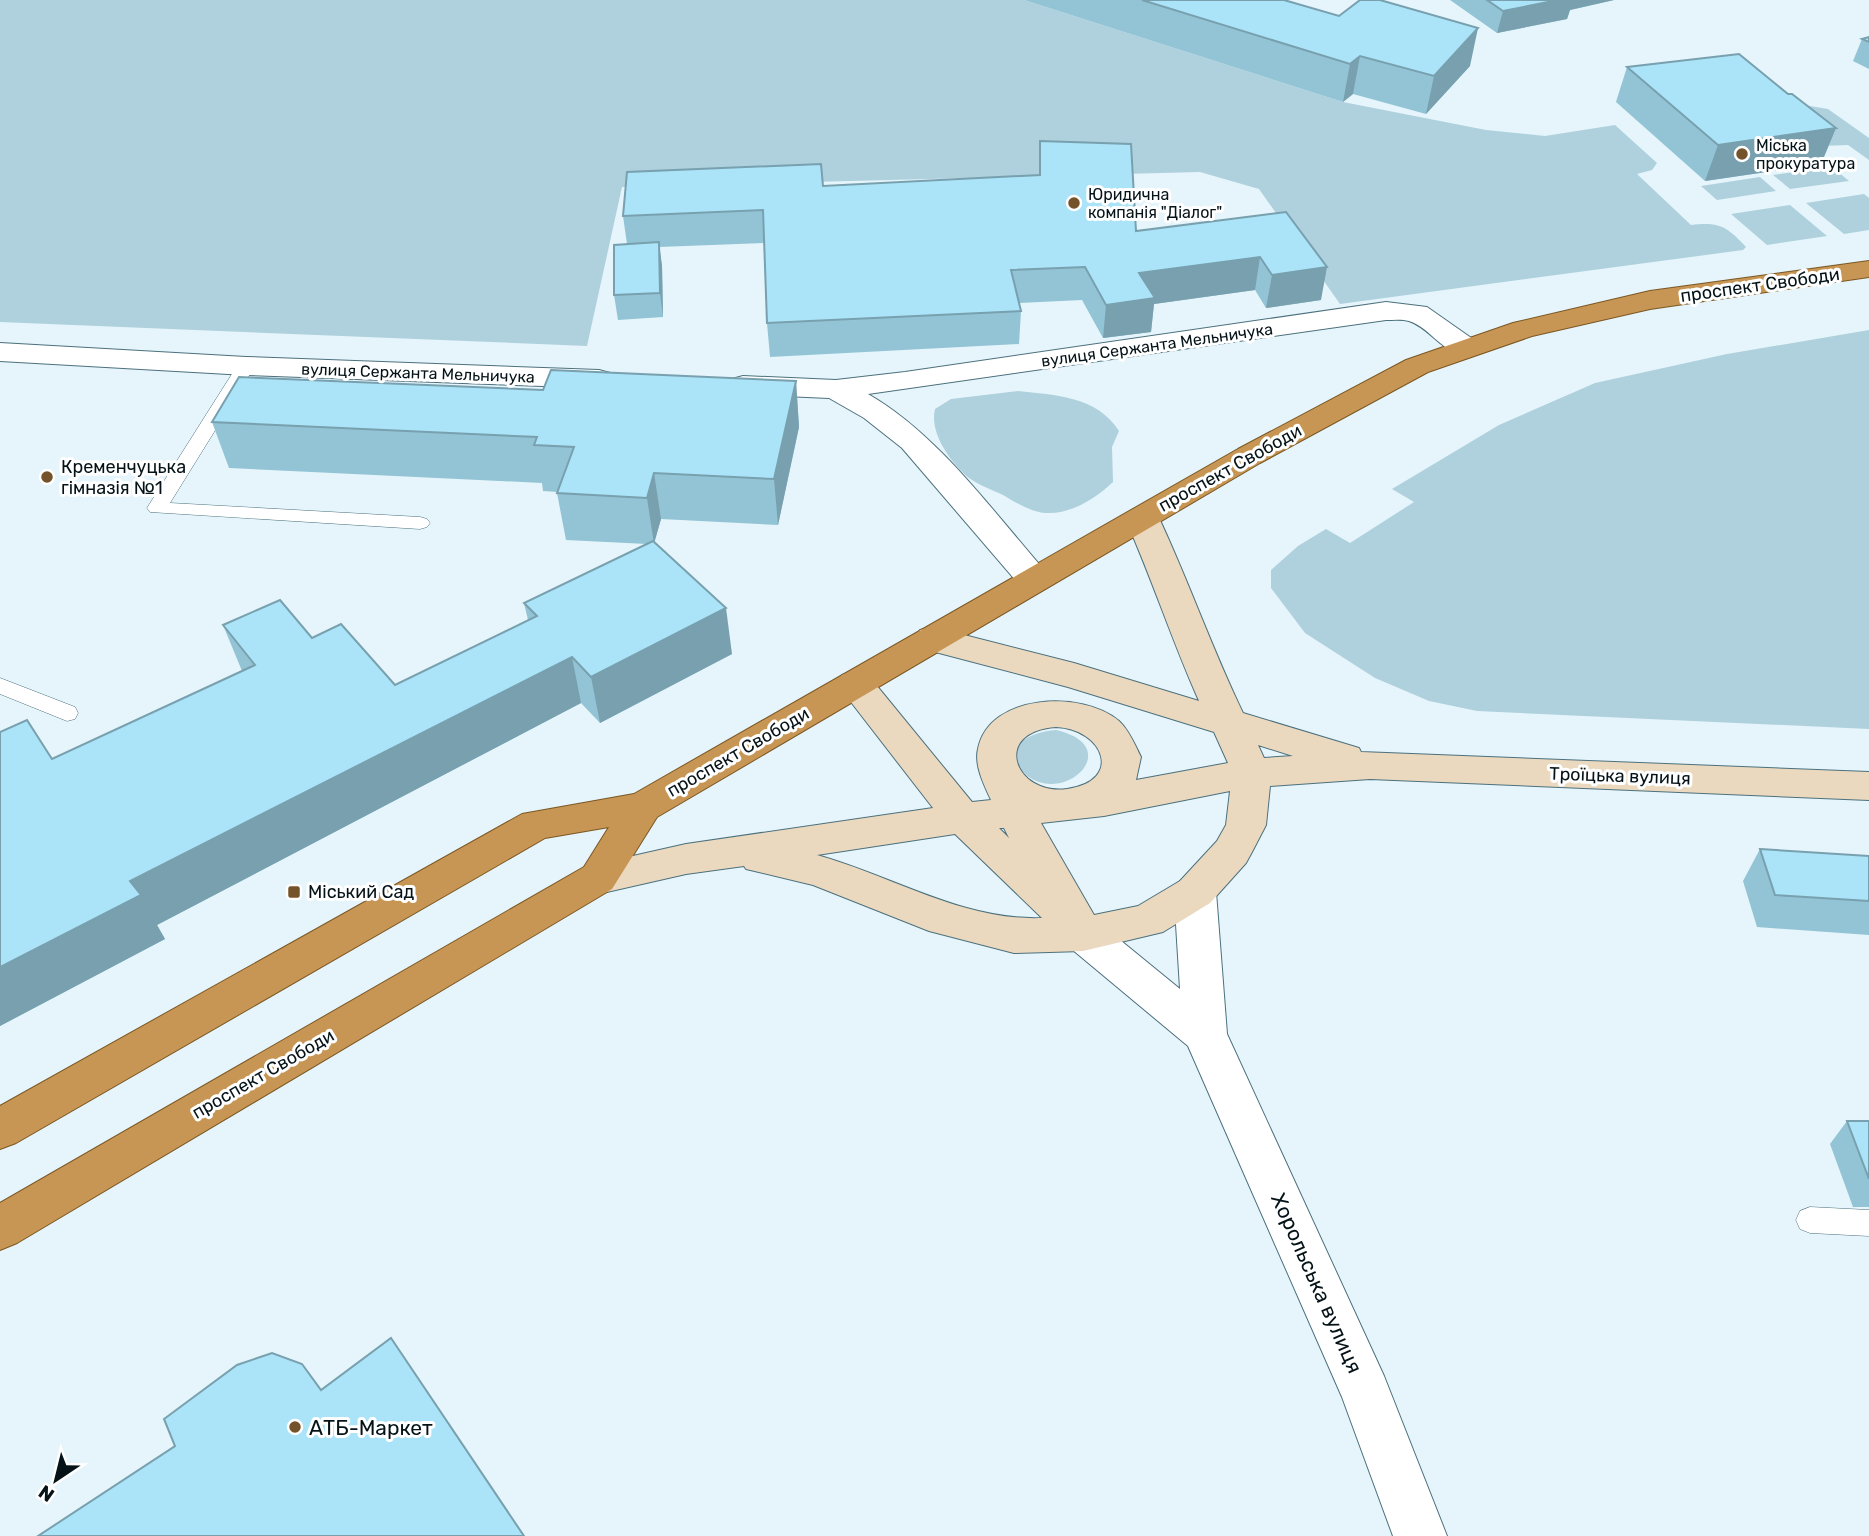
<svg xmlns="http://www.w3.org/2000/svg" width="1869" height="1536" font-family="Rubik,sans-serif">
	<rect width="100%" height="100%" fill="#e5f5fb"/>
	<g fill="#afd1dd">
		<path d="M0 0H1024L1343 102 1486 130 1545 136 1615 125 1657 163 1652 170 1637 174 1691 225C1720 222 1726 226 1746 247L1743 250 1340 304 1259 189 1200 172 622 187 587 346 0 322Z"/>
		<path d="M1792 103 1828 109 1869 138V160L1848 145 1822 146Z"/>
		<path d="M1832 167 1849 181 1790 189 1773 175Z"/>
		<path d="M1760 177 1776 191 1717 200 1701 186Z"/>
		<path d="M1864 194 1869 198V230L1844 234 1806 203Z"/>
		<path d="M1790 205 1827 236 1767 245 1731 214Z"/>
		<path d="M1869 330V729L1477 711 1429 701 1375 678 1305 633 1271 588V570L1298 546 1326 529 1350 543 1414 502 1392 489 1499 425 1595 383 1727 354Z"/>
		<path d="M1018 391C1055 395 1097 396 1119 431L1112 447 1113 482C1096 498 1072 514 1047 513 1032 513 1015 502 1003 495 992 490 979 485 969 478 951 463 929 433 935 409L951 399Z"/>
		<path d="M1056 730C1129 747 1060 811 1022 771 998 745 1035 731 1056 730Z"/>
	</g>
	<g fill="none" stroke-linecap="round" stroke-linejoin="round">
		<defs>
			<g id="service">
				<path d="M246 361 255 366 170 503 420 517 427 519 430 523 427 527 420 529 150 512 147 508 237 366Z"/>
				<path d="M0 678 75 707 78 713 75 719 67 721 0 694Z"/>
				<path d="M1810 1207 1869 1210V1236L1810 1233 1800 1229 1796 1220 1800 1211Z"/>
			</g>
			<g id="tertiary">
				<path d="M1386 302 1427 307 1477 342 1481 348 1477 354C1446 362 1434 329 1409 321 1402 319 1393 320 1386 320L868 394C937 433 994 513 1046 572L1051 580 1046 588 1034 591 1022 588 902 448 864 418 829 398 743 394 732 391 728 385 732 379 743 376 836 380 905 372Z"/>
				<path d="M0 343 246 357 599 370 610 373 614 379 610 385 599 388 246 375 0 361Z"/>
				<path d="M1195 876 1210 881 1216 892 1227 1034 1384 1376 1447 1536H1393L1342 1397 1188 1046 1068 946 1062 934 1068 922 1083 917 1098 922 1180 989 1174 892 1180 881Z"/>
			</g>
			<path id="secondary" d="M1142 507 1154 511 1159 518C1189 582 1212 649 1243 713L1359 748 1361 752 1869 772V800L1370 779 1270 786 1266 825 1252 852 1246 863 1210 903 1163 932 1083 951 1014 953 929 931 813 885 746 869 744 866 686 874 598 894 584 889 578 878 584 867 686 844 933 808 837 684 842 675 855 671 868 675 972 802 991 800C984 785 974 765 978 749 989 693 1083 690 1119 721 1129 730 1135 745 1141 757L1136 780 1228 763 1214 732 1068 687 920 648 915 639 920 630 933 627 1074 663 1199 701C1172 641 1152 578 1125 518L1130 511ZM1056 727C1104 729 1124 781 1067 789 1015 796 990 732 1056 727ZM1258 745 1293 756 1264 758ZM1230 791 1226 825 1217 841 1180 881 1138 906 1094 915 1041 823 1104 816ZM999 828H1004L1009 838ZM955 834 1042 918C962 921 893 876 817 855Z"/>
			<path id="trunk" d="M1869 261V277L1650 309 1532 336 1428 372 1260 463 657 817 612 889 17 1243 0 1250V1203L584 867 609 827 545 838 16 1143 0 1149V1106L522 814 634 794 1238 449 1406 360 1513 323 1650 291Z"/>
		</defs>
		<use href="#service" stroke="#4c707d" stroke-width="1"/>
		<use href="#tertiary" stroke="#4c707d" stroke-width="2"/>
		<use href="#secondary" stroke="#4c707d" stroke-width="2"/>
		<use href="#trunk" stroke="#7b5723" stroke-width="2"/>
		<use href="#service" fill="#fff" fill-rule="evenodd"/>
		<use href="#tertiary" fill="#fff" fill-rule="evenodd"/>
		<use href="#secondary" fill="#ead8bf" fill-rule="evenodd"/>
		<use href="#trunk" fill="#c89654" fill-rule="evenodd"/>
	</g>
	<g fill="#93c4d5">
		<path d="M1024 0H1284L1470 66 1426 114 1353 94 1343 102Z"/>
		<path d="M1450 0H1614L1570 10 1567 19 1497 33Z"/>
		<path d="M1869 37V69L1853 61 1862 39Z"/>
		<path d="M1627 67 1788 94 1836 128 1821 164 1705 181 1616 102Z"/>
		<path d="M1040 141 1136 231 1286 212 1321 300 1266 308 1255 290 1154 304 1151 332 1103 338 1082 300 1019 303 1021 311 1019 344 770 357 767 323 764 243 659 247 662 266 663 317 618 320 614 295 627 244 623 216 823 186 1039 175Z"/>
		<path d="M796 381 799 427 778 525 661 519 654 542 732 654 600 723 581 703 157 925 165 939 0 1026V732L52 759 242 671 223 625 312 638 395 685 528 620 524 603 647 544 566 540 557 493 558 492 543 491 542 483 229 468 212 422 543 390Z"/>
		<path d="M1760 849 1869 856V935L1757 927 1743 881Z"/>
		<path d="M1847 1121H1869V1207H1853L1830 1144Z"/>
	</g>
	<g fill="#78a0ae">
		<path d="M1558 0H1614L1570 10 1567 19 1497 33 1503 11Z"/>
		<path d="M1478 28 1470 66 1426 114 1434 76Z"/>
		<path d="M1360 56 1353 94 1343 102 1350 64Z"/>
		<path d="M1836 128 1821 164 1705 181 1718 145Z"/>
		<path d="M659 242 662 266 663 317 660 293Z"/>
		<path d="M1260 257 1255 290 1154 304 1151 332 1103 338 1106 305 1139 273Z"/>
		<path d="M1327 267 1321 300 1266 308 1272 275Z"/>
		<path d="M796 381 799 427 778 525 774 479Z"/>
		<path d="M654 473 661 519 654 544 647 498Z"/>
		<path d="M726 608 732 654 600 723 591 677Z"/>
		<path d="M572 657 581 703 157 925 165 939 0 1026V967L130 881Z"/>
	</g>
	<g fill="#abe4f8" stroke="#78a0ae" stroke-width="2">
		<path d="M1142 0H1284L1339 16 1360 0H1380L1478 28 1434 76 1360 56 1350 64Z"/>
		<path d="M1487 0H1558L1503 11Z"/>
		<path d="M1869 37V42L1862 39Z"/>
		<path d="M1739 54 1788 94H1792L1836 128 1718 145 1627 67Z"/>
		<path d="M1040 141 1131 144 1136 231 1286 212 1327 267 1272 275 1260 257 1139 273 1155 298 1106 305 1085 267 1011 270 1021 311 767 323 763 210 623 216 627 172 821 164 823 186 1040 175Z"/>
		<path d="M659 242 660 293 614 295V245Z"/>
		<path d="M551 370 796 381 774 479 654 473 647 498 557 493 574 447 534 445 537 437 212 422 239 377 543 390Z"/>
		<path d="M653 541 726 608 591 677 572 657 130 881 141 895 0 967V732L27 720 52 759 255 665 223 625 280 600 312 638 341 624 395 685 537 616 524 603Z"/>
		<path d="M1760 849 1869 856V901L1775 895Z"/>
		<path d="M1847 1121H1869V1179Z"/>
		<path d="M391 1338 524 1536H38L175 1446 164 1419 237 1365 272 1353 302 1364 321 1390Z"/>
	</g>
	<g fill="#75532a" stroke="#fff" stroke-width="2.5">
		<circle cx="1742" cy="154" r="7"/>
		<circle cx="1074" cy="203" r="7"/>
		<circle cx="47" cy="477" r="7"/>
		<rect x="287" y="885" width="14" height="14" rx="3.5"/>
		<circle cx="295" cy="1427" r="7"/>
	</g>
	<g text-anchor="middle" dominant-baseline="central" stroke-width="6" stroke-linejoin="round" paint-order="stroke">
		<g font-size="16" fill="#051318" stroke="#fff" text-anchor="start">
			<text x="1756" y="145">Міська<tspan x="1756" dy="18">прокуратура</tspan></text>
			<text x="1088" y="194">Юридична<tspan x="1088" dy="18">компанія "Діалог"</tspan></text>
		</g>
		<g font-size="16" fill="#051318" stroke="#fff">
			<text transform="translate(1157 345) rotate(-8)">вулиця Сержанта Мельничука</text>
			<text transform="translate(418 373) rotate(2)">вулиця Сержанта Мельничука</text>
		</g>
		<g font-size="18" fill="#051318" stroke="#fff">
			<text transform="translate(1760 285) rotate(-8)">проспект Свободи</text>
			<text transform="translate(1230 468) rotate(-29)">проспект Свободи</text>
			<text transform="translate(738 752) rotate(-30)">проспект Свободи</text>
			<text transform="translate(1620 776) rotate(2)">Троїцька вулиця</text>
			<text transform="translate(263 1074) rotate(-30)">проспект Свободи</text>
		</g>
		<g font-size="18" fill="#051318" stroke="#fff" text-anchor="start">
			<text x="61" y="467">Кременчуцька<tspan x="61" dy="21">гімназія №1</tspan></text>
			<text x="308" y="892">Міський Сад</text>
		</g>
		<g font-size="21" fill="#051318" stroke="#fff">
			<text transform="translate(1317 1283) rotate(66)">Хорольська вулиця</text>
		</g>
		<g font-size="21" fill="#051318" stroke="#fff" text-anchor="start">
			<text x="309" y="1427">АТБ-Маркет</text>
		</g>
	</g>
	<g transform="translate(56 1480) rotate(215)" stroke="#ffffff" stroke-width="5" paint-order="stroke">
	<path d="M0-5L12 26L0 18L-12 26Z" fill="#051318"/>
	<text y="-10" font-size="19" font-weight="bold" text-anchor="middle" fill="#051318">N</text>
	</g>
</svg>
